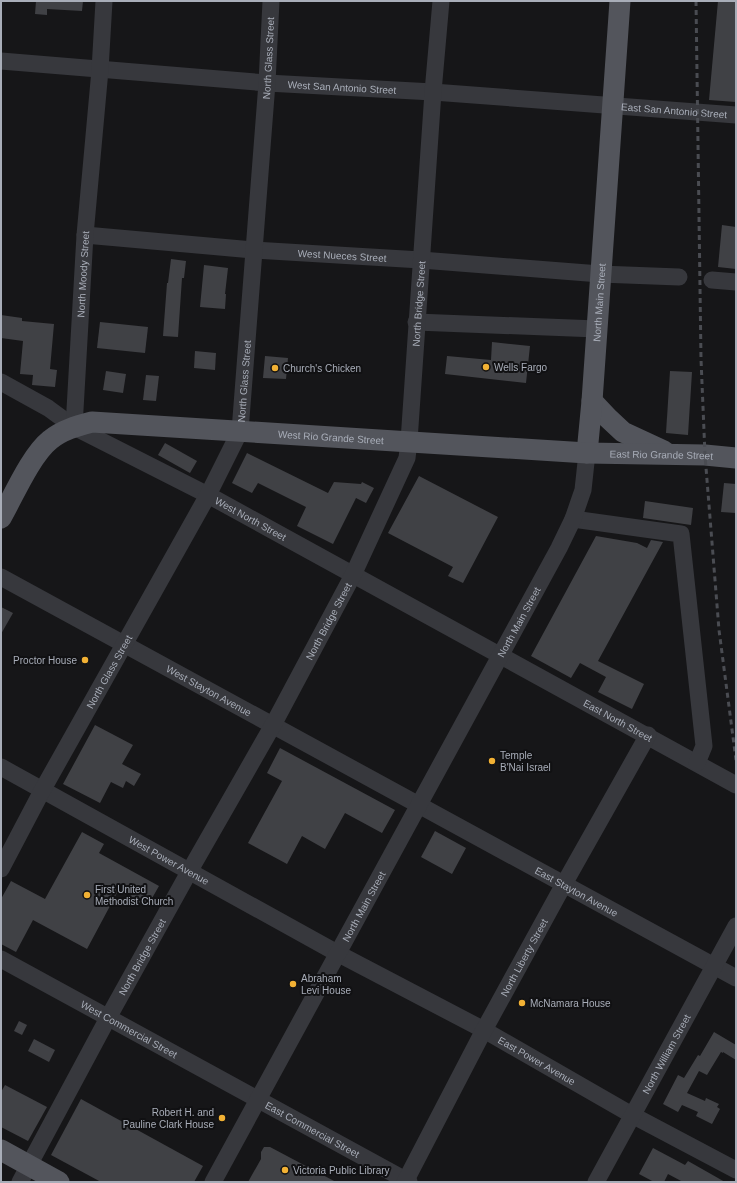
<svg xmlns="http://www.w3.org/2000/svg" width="737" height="1183" font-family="Helvetica,sans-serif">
	<rect width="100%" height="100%" fill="#161618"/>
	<g fill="#404145">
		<path d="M36 1H83L82 11 47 9V15L35 14Z"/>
		<path d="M718 1H736V102L709 100Z"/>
		<path d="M722 225 736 227V269L718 267Z"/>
		<path d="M171 259 186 261 184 278H182L178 337 163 336 167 283H168Z"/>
		<path d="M204 265 228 268 225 294H226L225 309 200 307Z"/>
		<path d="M1 315 22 318V321L54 324 50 369 57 370 55 387 32 385 33 375 20 374 23 341 1 338Z"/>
		<path d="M100 322 148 327 145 353 97 348Z"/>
		<path d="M492 342 530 346 526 383 445 374 447 356 491 360Z"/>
		<path d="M195 351 216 353 215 370 194 368Z"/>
		<path d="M265 356 288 358 286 379 263 378Z"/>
		<path d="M106 371 126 374 123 393 103 390Z"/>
		<path d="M670 371 692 372 688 435 666 433Z"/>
		<path d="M146 375 159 376 156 401 143 400Z"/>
		<path d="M165 443 197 461 190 473 158 455Z"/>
		<path d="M247 453 328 493 334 482 361 484 362 482 374 488 366 503 356 498 333 544 297 526 306 507 258 483 252 493 232 483Z"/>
		<path d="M419 476 498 517 463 583 448 576 453 567 388 533Z"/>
		<path d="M724 483 736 484V513L721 512Z"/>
		<path d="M645 501 693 508 691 525 643 518Z"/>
		<path d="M596 536 637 543 647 548 651 540 663 542 598 661 644 684 632 709 598 692 606 677 580 663 571 678 531 656Z"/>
		<path d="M1 607 13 613 1 634Z"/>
		<path d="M95 725 133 745 122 764 141 774 134 786 126 781 123 788 111 782 100 803 63 784Z"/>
		<path d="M280 748 395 810 382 833 345 813 325 849 302 836 287 864 248 843 282 781 267 773Z"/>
		<path d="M435 831 466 848 452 874 421 857Z"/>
		<path d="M82 832 104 844 99 853 159 886 147 907 118 891 87 949 33 920 16 952 1 944V899L11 881 45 899Z"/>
		<path d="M19 1021 27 1025 22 1035 14 1031Z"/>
		<path d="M714 1032 736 1045V1060L723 1052V1053L721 1052 707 1075 699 1071 687 1093 705 1101 706 1098 719 1104 717 1107 720 1109 712 1124 696 1116 698 1112 682 1105 678 1112 663 1104 678 1075 684 1078 698 1055 700 1056Z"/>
		<path d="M34 1039 55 1050 49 1062 28 1051Z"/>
		<path d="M5 1085 47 1107 28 1141 1 1127V1092Z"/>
		<path d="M81 1099 203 1166 194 1182H101L51 1155Z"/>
		<path d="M264 1147H270L336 1182H248L261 1159V1152Z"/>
		<path d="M653 1148 685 1165 688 1161 725 1182H683L668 1174 664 1182H654L639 1174Z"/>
	</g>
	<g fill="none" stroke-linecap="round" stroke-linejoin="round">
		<g stroke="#37383d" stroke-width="17">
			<path id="s1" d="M1 61 267 83 433 92 736 115"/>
			<path id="s2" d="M85 235 253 250 421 260 600 274 679 277"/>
			<path d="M712 280 736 282"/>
			<path d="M416 322 597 329"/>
			<path id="s3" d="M1 382 48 408 74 427 208 495 736 785"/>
			<path id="s4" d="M74 427 85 235 100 70 104 1"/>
			<path d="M573 519 681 534 704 746 697 763"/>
			<path id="s5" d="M1 577C246 710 490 845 736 978"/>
			<path id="s6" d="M1 767 337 953 484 1030 632 1115 736 1170"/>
			<path id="s7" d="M1 869 43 789 208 495 240 431 267 83 271 1"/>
			<path id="s8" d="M1 959 409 1182"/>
			<path id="s9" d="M20 1182 108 1018 189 872 273 725 353 575 407 458 409 441 433 92 441 1"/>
			<path id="s10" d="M213 1182 559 548 573 519 583 490 587 453"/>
			<path id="s11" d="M405 1182 484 1030 564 884 648 735"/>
			<path id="s12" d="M596 1182 736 926"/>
		</g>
		<g stroke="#53555c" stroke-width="21">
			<path d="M592 401 608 418 623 432 664 451"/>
			<path id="s13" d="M587 453 592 401 620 1"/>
			<path id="s14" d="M1 518C13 497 31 455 50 440 62 430 77 426 92 422L587 453 705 455 736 458"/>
			<path d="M1 1150 59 1182"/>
		</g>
		<path stroke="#4a4c52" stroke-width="3" stroke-dasharray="5 4" stroke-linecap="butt" d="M696 1 701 359 705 455 719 630 736 760"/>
	</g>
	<g fill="#f2b134" stroke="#111113" stroke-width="1.5">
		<circle cx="486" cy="367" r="4"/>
		<circle cx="275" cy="368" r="4"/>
		<circle cx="85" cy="660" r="4"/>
		<circle cx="492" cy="761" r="4"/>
		<circle cx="87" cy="895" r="4"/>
		<circle cx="293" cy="984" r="4"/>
		<circle cx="522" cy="1003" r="4"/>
		<circle cx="222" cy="1118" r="4"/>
		<circle cx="285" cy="1170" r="4"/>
	</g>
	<g text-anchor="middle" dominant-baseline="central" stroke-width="4" stroke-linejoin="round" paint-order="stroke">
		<g font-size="10" fill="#a8adb8" stroke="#111113">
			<text stroke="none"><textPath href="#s7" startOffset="873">North Glass Street</textPath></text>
			<text stroke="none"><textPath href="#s1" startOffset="342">West San Antonio Street</textPath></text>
			<text stroke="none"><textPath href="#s1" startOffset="675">East San Antonio Street</textPath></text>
			<text stroke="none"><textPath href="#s2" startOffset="258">West Nueces Street</textPath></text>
			<text stroke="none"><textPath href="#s4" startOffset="153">North Moody Street</textPath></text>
			<text stroke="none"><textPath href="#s13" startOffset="151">North Main Street</textPath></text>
			<text stroke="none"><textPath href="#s9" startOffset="976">North Bridge Street</textPath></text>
			<text stroke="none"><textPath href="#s7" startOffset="549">North Glass Street</textPath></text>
			<text stroke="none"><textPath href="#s14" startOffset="378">West Rio Grande Street</textPath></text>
			<text stroke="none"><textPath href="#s14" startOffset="709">East Rio Grande Street</textPath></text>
			<text stroke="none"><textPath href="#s3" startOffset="285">West North Street</textPath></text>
			<text stroke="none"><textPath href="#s9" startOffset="640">North Bridge Street</textPath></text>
			<text stroke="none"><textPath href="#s10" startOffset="638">North Main Street</textPath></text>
			<text stroke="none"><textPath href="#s7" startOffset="225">North Glass Street</textPath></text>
			<text stroke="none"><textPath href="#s5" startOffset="237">West Stayton Avenue</textPath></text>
			<text stroke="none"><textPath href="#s3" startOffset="704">East North Street</textPath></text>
			<text stroke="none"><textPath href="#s6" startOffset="192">West Power Avenue</textPath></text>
			<text stroke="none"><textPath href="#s5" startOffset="656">East Stayton Avenue</textPath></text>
			<text stroke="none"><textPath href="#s10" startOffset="314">North Main Street</textPath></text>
			<text stroke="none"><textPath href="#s9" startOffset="256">North Bridge Street</textPath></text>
			<text stroke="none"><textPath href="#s11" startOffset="254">North Liberty Street</textPath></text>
			<text stroke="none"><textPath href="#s8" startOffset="146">West Commercial Street</textPath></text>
			<text stroke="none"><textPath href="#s12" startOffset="146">North William Street</textPath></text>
			<text stroke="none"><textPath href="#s6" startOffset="611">East Power Avenue</textPath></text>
			<text stroke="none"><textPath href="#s8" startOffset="355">East Commercial Street</textPath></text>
		</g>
		<g font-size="10" fill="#a8adb8" stroke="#111113" text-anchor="start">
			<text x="494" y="367">Wells Fargo</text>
			<text x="283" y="368">Church's Chicken</text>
			<text x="77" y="660" text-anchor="end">Proctor House</text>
			<text x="500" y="755">Temple<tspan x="500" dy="12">B'Nai Israel</tspan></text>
			<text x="95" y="889">First United<tspan x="95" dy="12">Methodist Church</tspan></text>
			<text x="301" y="978">Abraham<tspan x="301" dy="12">Levi House</tspan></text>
			<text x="530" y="1003">McNamara House</text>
			<text x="214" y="1112" text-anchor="end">Robert H. and<tspan x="214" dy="12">Pauline Clark House</tspan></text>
			<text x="293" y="1170">Victoria Public Library</text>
		</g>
	</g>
	<rect width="737" height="1183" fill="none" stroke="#a8adb8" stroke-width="4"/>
</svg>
